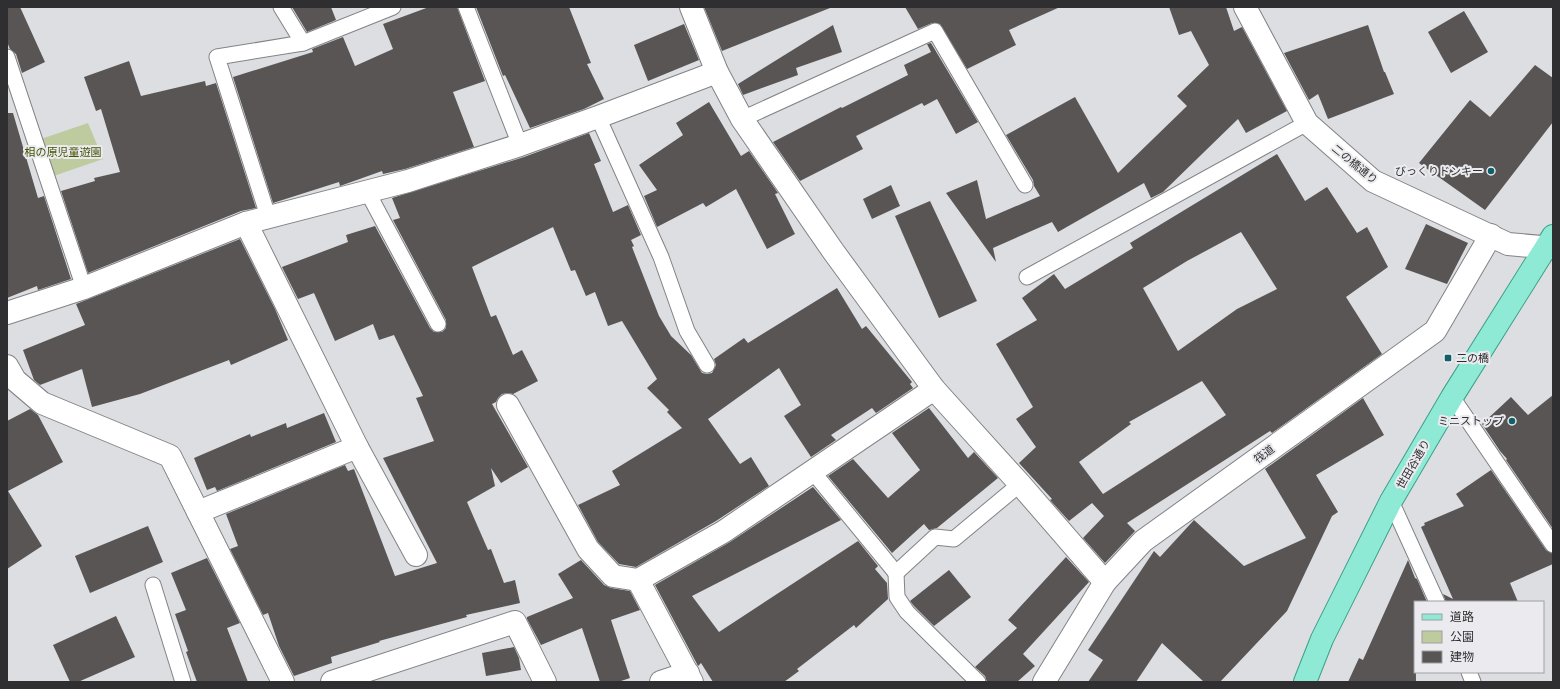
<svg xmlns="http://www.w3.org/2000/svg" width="1560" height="689" font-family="Mulish,'Noto Sans JP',sans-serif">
	<rect width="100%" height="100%" fill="#dddee2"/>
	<path fill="#becb9e" d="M88 123 103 159 48 178 35 141Z"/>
	<g fill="#595554" fill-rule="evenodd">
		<path d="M7 7H20L45 62 22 73 16 54 10 49 7 42Z"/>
		<path d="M292 7H331L336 20 307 32Z"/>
		<path d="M429 7H457L485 81 453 92 474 147 405 169 383 174 382 171 340 186 339 182 273 203 233 77 313 52 312 49 343 37 355 66 393 49 383 24Z"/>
		<path d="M476 7H569L591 63 587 64 604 99 584 109 530 128 505 75 503 76Z"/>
		<path d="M704 7H830V8L722 51Z"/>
		<path d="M905 7H1060L1009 30 1016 45 967 69 940 24 932 23 918 29Z"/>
		<path d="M1169 7H1226L1234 31 1242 27 1287 111 1246 133 1238 119 1163 192 1151 198 1144 183 1058 232 1052 222 993 248 996 262 946 193 977 180 986 219 1040 196 1034 186 1033 180 1006 135 1075 97 1118 173 1187 106 1177 96 1209 65 1191 31 1179 35Z"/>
		<path d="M1464 11 1488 52 1451 73 1428 32Z"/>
		<path d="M684 24 699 60 648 81 634 45Z"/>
		<path d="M833 25 842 52 796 68 798 75 743 95 738 84Z"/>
		<path d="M1368 25 1384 72H1385L1394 94 1328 119 1318 94 1309 100 1284 53Z"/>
		<path d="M931 43 978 122 956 134 937 99 924 106 922 103 856 136 863 149 800 181 773 142 841 107 842 108 908 75 904 65 931 52 927 44Z"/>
		<path d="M129 61 141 96 205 81 206 86 216 83 256 208 241 211 88 273 61 191 95 181 94 178 120 172 101 109 96 111 84 77Z"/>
		<path d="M1535 65 1553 78V122L1485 210 1419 163 1470 100 1490 117Z"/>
		<path d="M709 102 741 156 749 151 778 193 775 194 795 234 767 249 736 189 706 207 703 203 657 227 644 196 657 190 639 165 683 135 676 123Z"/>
		<path d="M7 113H13L38 198 44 196 71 279 38 290 37 286 7 298Z"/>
		<path d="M589 133 601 161 594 164 613 212 628 205 641 235 631 240 634 246 632 247 659 316 671 336 691 355 702 373 707 374 712 373 716 365 714 359 744 338 748 343 837 288 862 329 866 326 912 382 910 384 913 388 876 413 872 408 831 435 836 440 811 457 784 416 801 405 779 368 708 419 740 464 751 457 769 486 716 521 636 567 619 564 598 542 578 505 620 485 612 471 682 428 667 412 669 410 647 388 657 379 622 321 608 326 595 292 586 296 575 270 571 271 553 227 472 267 491 317 496 315 513 355 522 350 538 381 513 394 508 393 502 394 498 398 496 402 492 404 528 467 501 483 491 468 495 486 467 502 488 550 491 549 504 583 515 580 520 603 466 615 467 617 379 641 380 642 331 657 332 663 294 676 279 646 268 613 263 615 230 549 238 546 226 514 345 465 348 471 354 469 395 576 437 563 383 458 434 441 416 398 423 396 394 335 379 340 373 324 335 341 314 293 298 299 282 267 348 242 346 235 375 226 430 328 434 332H442L446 328V320L393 220 400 218 392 198 524 157Z"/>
		<path d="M1277 154 1305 201 1327 187 1357 233 1367 227 1388 267 1346 297 1382 354 1272 433 1270 431 1127 523 1135 531 1105 563 1083 538 1104 516 1092 503 1069 521 1050 500 1052 499 1019 463 1036 447 1016 419 1033 407 996 344 1037 320 1022 298 1054 274 1065 289 1133 248 1130 243ZM1241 232 1277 289 1237 309 1178 351 1143 288 1187 261ZM1202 381 1226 415 1103 494 1079 462 1131 424 1129 422Z"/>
		<path d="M891 185 900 206 872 219 863 199Z"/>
		<path d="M930 201 977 301 939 318 895 216Z"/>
		<path d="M1426 224 1468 243 1447 284 1405 269Z"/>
		<path d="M240 239 275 309 288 340 231 365 229 360 140 394 92 407 82 369 40 385 34 380 23 350 85 325 76 304Z"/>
		<path d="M1553 395V529L1506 460 1507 459 1500 451 1482 424 1511 397 1528 415Z"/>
		<path d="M1363 398 1384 435 1316 475 1338 512 1332 516 1287 611 1220 682H1204L1162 643 1136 682H1088L1103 660 1088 650 1154 551 1160 557 1194 520 1244 566 1306 538 1265 469Z"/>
		<path d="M929 408 968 458 974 452 998 478 937 528 929 530 924 524 892 553 828 476 853 459 888 498 920 470 892 433Z"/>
		<path d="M30 409 38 415 63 462 8 491 42 546 7 569V421Z"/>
		<path d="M324 413 336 442 217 491 215 487 207 490 194 458 250 434 251 437 286 423 287 428Z"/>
		<path d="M1491 470 1546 550 1553 554V564L1510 583 1518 602H1446L1443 594 1453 599 1421 527 1425 525 1424 523 1464 506 1456 494Z"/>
		<path d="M813 487 841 520 692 596 719 632 858 541 878 566 875 569 887 583 888 599 856 628 854 625 797 669 799 671 784 682H713L701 663 698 666 697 664 655 585 730 542Z"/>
		<path d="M148 526 163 562 90 593 75 556Z"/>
		<path d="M1066 557 1089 582 1023 654 1035 666 1017 682H987L985 676 975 667 1017 628 1008 620Z"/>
		<path d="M207 558 240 623 227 628 248 682H197L186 652 188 651 175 614 186 610 171 573Z"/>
		<path d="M581 560 604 585 611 588 630 591 640 610 611 620 630 678 618 682H600L582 628 541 645 527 619V617L573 598 558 574Z"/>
		<path d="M1408 560 1415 578 1417 579 1427 602H1415L1416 682H1348L1359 658 1363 660Z"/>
		<path d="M949 570 971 597 934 626 914 606 910 601Z"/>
		<path d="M116 616 135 657 78 682H70L53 645Z"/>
		<path d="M514 647 519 658 521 670 486 676 482 653Z"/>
	</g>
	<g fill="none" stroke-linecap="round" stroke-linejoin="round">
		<defs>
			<g id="service">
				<path d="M281 7 303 43"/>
				<path d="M466 7 520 145"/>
				<path d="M7 57 84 288"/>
				<path d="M598 117 661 257 687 331 707 365"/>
				<path d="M742 119 935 31 1025 185"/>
				<path d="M367 191 438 324"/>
				<path d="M268 216 217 57 303 43 393 7"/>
				<path d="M1027 277 1307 123"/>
				<path d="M1452 397 1553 545"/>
				<path d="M813 472 896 573 935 537 954 539 1020 484"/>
				<path d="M1391 501 1437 602"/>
				<path d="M896 573 897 597 907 612 978 682"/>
				<path d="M153 585 183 682"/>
				<path d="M1469 672 1473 682"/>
			</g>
			<g id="minor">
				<path d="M691 7 717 72 742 119 833 251 934 389 1020 484 1105 582"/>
				<path d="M1245 7 1307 123 1373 181 1508 244 1553 248"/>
				<path d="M246 223 357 447 416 555"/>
				<path d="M7 313 84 288 246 223 408 181 520 145 598 117 717 72"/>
				<path d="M7 366 15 380 42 403 170 456 283 682"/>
				<path d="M508 405 588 549 613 576 638 580 723 532 934 389"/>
				<path d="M198 512 357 447"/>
				<path d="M638 580 692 682"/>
				<path d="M332 682 515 622 545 682"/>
				<path d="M661 682 688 673"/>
				<path d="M1044 682 1105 582 1143 541 1435 331 1491 235"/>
			</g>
			<path id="primary" d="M1305 682 1322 639 1391 501 1452 397 1553 236"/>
		</defs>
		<use href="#service" stroke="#828386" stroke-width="17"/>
		<use href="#minor" stroke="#828386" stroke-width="24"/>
		<use href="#primary" stroke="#3c9f89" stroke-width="24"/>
		<use href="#service" stroke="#fff" stroke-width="15"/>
		<use href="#minor" stroke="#fff" stroke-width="22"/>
		<use href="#primary" stroke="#8eead5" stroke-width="22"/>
	</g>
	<g fill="#106167" stroke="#ebebef" stroke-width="1.5">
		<circle cx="1491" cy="171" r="4"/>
		<rect x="1444" y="354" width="8" height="8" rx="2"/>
		<circle cx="1512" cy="421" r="4"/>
	</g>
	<g text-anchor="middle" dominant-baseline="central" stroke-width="4" stroke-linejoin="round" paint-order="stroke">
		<g font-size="11" fill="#445304" stroke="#ebebef">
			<text x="63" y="152">相の原児童遊園</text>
		</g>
		<g font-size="11" fill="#2f2f31" stroke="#ebebef">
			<text transform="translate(1355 164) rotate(39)">二の橋通り</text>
			<text transform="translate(1264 454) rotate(-36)">筏道</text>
			<text transform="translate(1413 464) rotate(-60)">世田谷通り</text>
		</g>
		<g font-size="11" fill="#2f2f31" stroke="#ebebef" text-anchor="end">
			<text x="1483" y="171">びっくりドンキー</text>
			<text x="1456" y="358" text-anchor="start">二の橋</text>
			<text x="1504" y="421">ミニストップ</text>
		</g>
	</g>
	<rect width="1560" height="689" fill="none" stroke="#2f2f31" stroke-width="16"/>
	<rect x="1414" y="601" width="130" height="72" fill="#ebebef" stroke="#a0a0a3"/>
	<rect x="1422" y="614" width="20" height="6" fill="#8eead5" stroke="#a0a0a3"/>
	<text x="1450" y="621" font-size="12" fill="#2f2f31">道路</text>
	<rect x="1422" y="631" width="20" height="12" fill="#becb9e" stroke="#a0a0a3"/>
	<text x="1450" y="641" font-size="12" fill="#2f2f31">公園</text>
	<rect x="1422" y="651" width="20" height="12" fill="#595554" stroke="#a0a0a3"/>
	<text x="1450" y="661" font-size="12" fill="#2f2f31">建物</text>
</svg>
